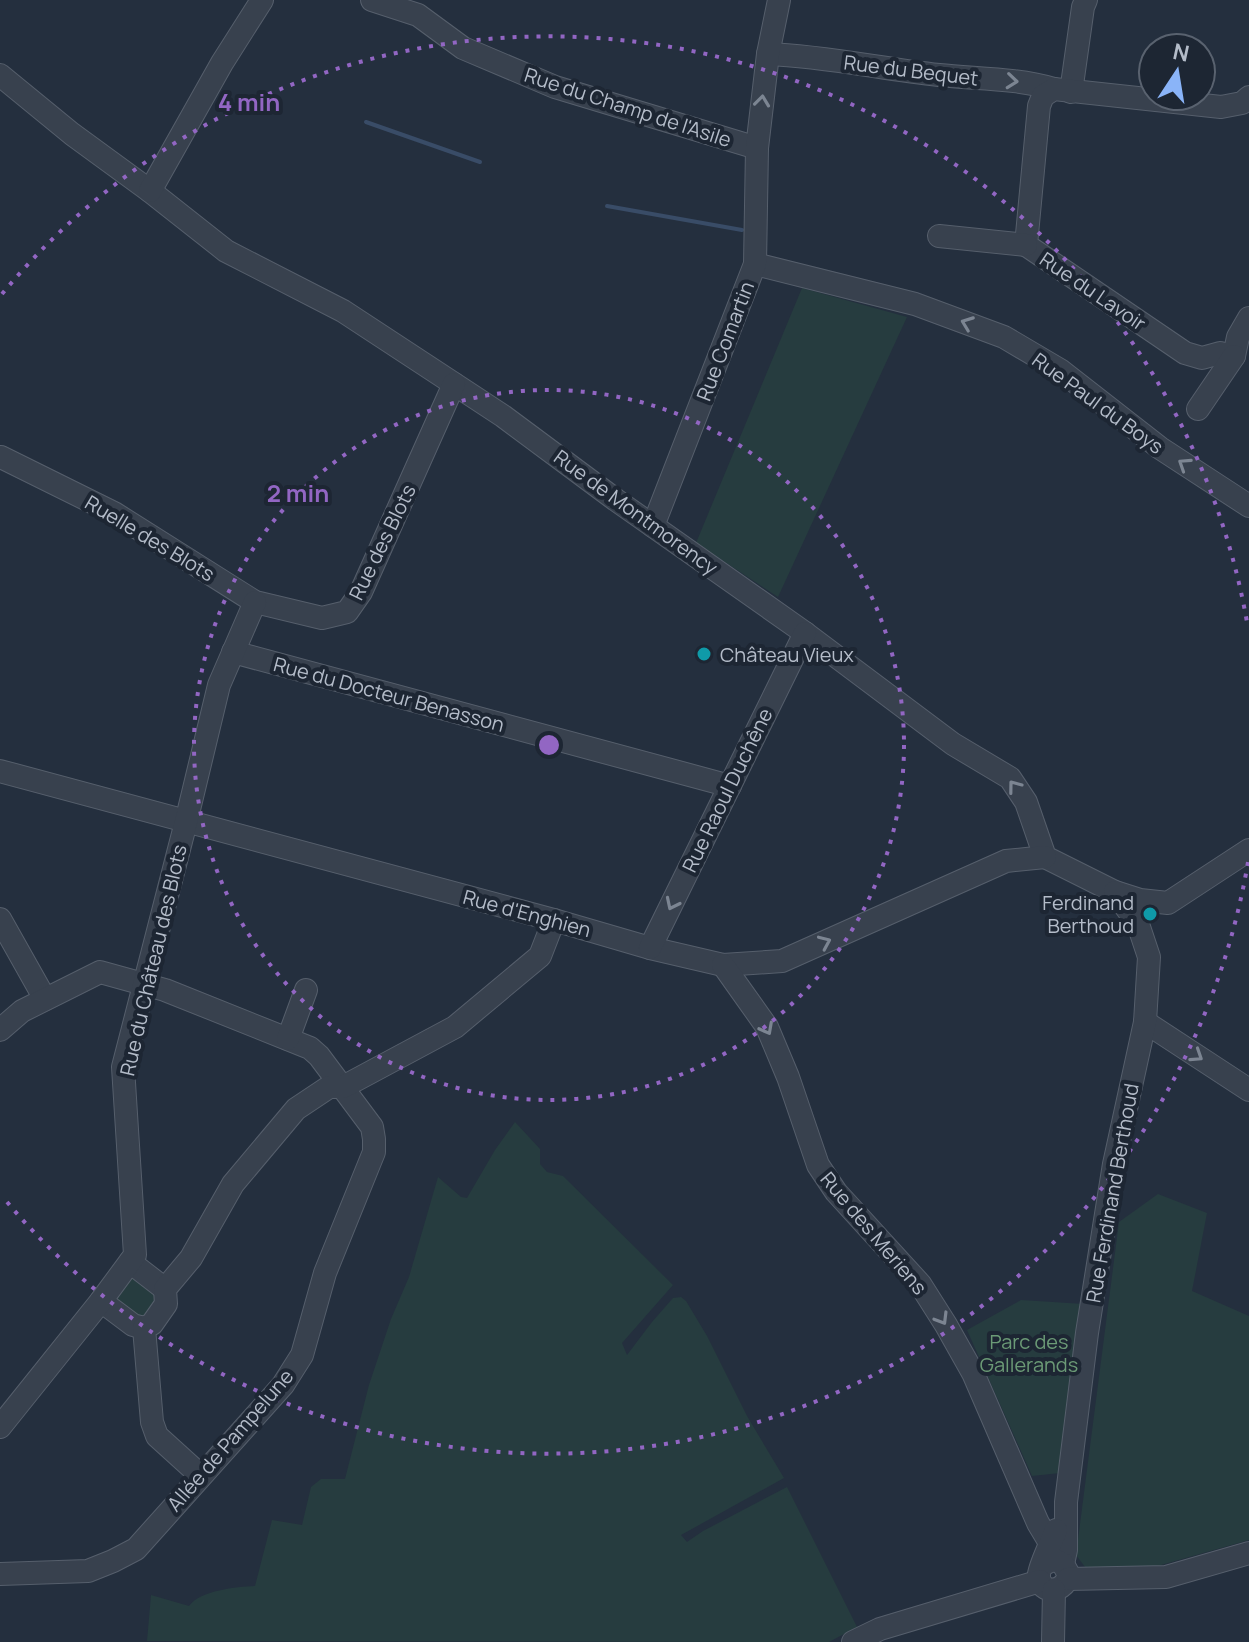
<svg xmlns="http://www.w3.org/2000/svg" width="1249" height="1642" font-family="Manrope,sans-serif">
	<rect width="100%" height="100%" fill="#242f3e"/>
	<g fill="#263c3f">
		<path d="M802 288 907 317 778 597 696 543Z"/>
		<path d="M515 1122 540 1149V1164L547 1172 563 1176 673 1285 622 1343 627 1355 652 1322 673 1298 681 1297 686 1301 707 1336 747 1416 784 1478 681 1535 687 1542 703 1531 787 1487 857 1627 829 1642 147 1641 151 1595 189 1606C201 1590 236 1587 255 1586L272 1520 302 1525 311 1487 321 1479H345L369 1385 391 1319 409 1277 438 1177 461 1197 467 1198 495 1150Z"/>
		<path d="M1158 1194 1207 1213 1192 1291 1249 1316V1540L1154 1567 1088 1571 1076 1555 1119 1222Z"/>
		<path d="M138 1276 157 1292 158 1304 148 1319 137 1321 116 1305 114 1293 124 1279Z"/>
		<path d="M1021 1300 1084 1304 1060 1473 1032 1476 967 1330Z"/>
	</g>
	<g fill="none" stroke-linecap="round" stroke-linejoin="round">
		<g stroke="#394c67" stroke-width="4">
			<path d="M366 122 480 162"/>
			<path d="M607 206 742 230"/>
		</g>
		<defs>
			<g id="minor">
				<path d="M372 0 418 15 463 48 555 87 757 148"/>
				<path d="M768 54C825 56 882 69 939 75 977 79 1017 78 1054 89"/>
				<path d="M0 75 72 134 150 191 226 251 343 311 503 416 616 500 805 633 953 744 1010 778 1026 802 1045 857 1115 892 1140 900 1168 903 1249 850"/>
				<path d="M1071 92 1083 7 1086 0"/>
				<path d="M1249 97 1242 103 1221 107 1054 89 1043 96 1039 106 1026 245 1185 353 1202 358 1220 353 1234 356 1238 337 1249 318"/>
				<path d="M150 191 222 63 262 0"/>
				<path d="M939 236 1026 245"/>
				<path d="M755 264 915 304 1004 337 1060 370 1160 448 1249 506"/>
				<path d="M1198 409 1234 356"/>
				<path d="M1 457 114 513 255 602 322 618 347 612 361 592 454 384"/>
				<path d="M653 526 755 264 757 148 768 54 779 0"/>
				<path d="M233 652 730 786"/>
				<path d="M0 771 554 920 650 948 723 965 782 961 1006 861 1045 857"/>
				<path d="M0 919 45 999"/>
				<path d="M650 948 805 633"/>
				<path d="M723 965 767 1027 788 1077 818 1165 836 1192 920 1284 946 1325 973 1373 1038 1523 1050 1543"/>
				<path d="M1145 1022 1249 1090"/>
				<path d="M0 1030 22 1011 100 972 165 990 310 1048 319 1056 372 1127 374 1139V1152L325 1273 302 1355 283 1385 136 1549 113 1561 88 1571 0 1574"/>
				<path d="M288 1039 306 990"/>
				<path d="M130 1262 165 1289"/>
				<path d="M101 1301 133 1325 144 1328"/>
				<path d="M0 1427 101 1301 135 1255 123 1067 186 822 219 685 255 602"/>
				<path d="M200 1475 157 1436 152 1422 144 1328 152 1324 166 1304 165 1289 191 1258 233 1184 296 1109 329 1087H343L455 1027 540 956 554 920"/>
				<path d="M1063 1564 1066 1550V1502L1087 1333 1114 1164 1145 1022 1149 957 1138 924 1115 892"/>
				<path d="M1042 1566C1049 1560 1056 1559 1063 1564L1069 1575C1062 1597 1037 1592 1039 1574 1041 1562 1052 1541 1056 1530"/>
				<path d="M1068 1579 1166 1577 1249 1553"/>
				<path d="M853 1642 880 1629 1040 1581"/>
				<path d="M1053 1642 1054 1590"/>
			</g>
		</defs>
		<use href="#minor" stroke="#565f6c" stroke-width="24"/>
		<use href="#minor" stroke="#38414e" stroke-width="22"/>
	</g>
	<defs><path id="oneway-chevron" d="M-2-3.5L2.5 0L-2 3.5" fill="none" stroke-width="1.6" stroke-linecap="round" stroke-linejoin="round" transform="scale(2)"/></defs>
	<g stroke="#7c8592">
		<use href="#oneway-chevron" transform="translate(1012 81) rotate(6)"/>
		<use href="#oneway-chevron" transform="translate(762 101) rotate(-83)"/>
		<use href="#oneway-chevron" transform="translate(967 323) rotate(-159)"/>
		<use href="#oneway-chevron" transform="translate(1184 464) rotate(-147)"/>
		<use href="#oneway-chevron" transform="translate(1014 786) rotate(-127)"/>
		<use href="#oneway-chevron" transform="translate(672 904) rotate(116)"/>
		<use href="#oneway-chevron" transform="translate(825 942) rotate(-24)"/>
		<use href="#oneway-chevron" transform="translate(767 1029) rotate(62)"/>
		<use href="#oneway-chevron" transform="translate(1197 1056) rotate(33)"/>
		<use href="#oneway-chevron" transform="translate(942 1319) rotate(59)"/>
	</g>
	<g fill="none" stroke="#9266c3" stroke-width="4" stroke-dasharray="4 8">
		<circle cx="549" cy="745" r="355"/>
		<path d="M1248 862A709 709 0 0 1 2 1196M2 294A709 709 0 0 1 1248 628"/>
	</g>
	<g fill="#0f9aa8" stroke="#1d2633" stroke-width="3">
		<circle cx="704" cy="654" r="8"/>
		<circle cx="1150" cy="914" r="8"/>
	</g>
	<g text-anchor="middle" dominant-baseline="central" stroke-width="8" stroke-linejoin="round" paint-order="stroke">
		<g font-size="20" fill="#b4bcc9" stroke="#1d2633">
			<text transform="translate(911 70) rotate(7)">Rue du Bequet</text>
			<text transform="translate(628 107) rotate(18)">Rue du Champ de l'Asile</text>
			<text transform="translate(1093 291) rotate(34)">Rue du Lavoir</text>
			<text transform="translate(725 341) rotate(-69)">Rue Comartin</text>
			<text transform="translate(1098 403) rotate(36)">Rue Paul du Boys</text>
			<text transform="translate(636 512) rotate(36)">Rue de Montmorency</text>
			<text transform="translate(150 538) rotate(31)">Ruelle des Blots</text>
			<text transform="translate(382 542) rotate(-64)">Rue des Blots</text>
			<text transform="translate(389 694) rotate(15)">Rue du Docteur Benasson</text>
			<text transform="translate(727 790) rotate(-64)">Rue Raoul Duchêne</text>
			<text transform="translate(527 913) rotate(15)">Rue d'Enghien</text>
			<text transform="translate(153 960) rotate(-77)">Rue du Château des Blots</text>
			<text transform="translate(1112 1193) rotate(-80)">Rue Ferdinand Berthoud</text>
			<text transform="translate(874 1233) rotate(50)">Rue des Meriens</text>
			<text transform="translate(230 1440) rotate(-49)">Allée de Pampelune</text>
		</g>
		<g font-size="20" fill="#b4bcc9" stroke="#1d2633" text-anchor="start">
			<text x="720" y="654">Château Vieux</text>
			<text x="1134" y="902" text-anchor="end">Ferdinand<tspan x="1134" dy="23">Berthoud</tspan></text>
		</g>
		<g font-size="20" fill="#6b9a76" stroke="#1d2633">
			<text x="1029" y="1341">Parc des<tspan x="1029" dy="23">Gallerands</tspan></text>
		</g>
	</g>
	<circle cx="549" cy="745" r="12" fill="#9266c3" stroke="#1d2633" stroke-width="4"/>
	<g font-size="24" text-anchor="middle" font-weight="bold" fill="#9266c3" stroke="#1d2633" stroke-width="8" stroke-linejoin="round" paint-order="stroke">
		<text x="249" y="111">4 min</text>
		<text x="298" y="502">2 min</text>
	</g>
	<g transform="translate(1177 72) rotate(12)"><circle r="38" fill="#1d2633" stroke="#59626f" stroke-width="2"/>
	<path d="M0-6L14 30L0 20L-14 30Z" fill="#8ab4f8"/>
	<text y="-12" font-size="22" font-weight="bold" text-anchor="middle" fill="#b4bcc9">N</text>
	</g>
</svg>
